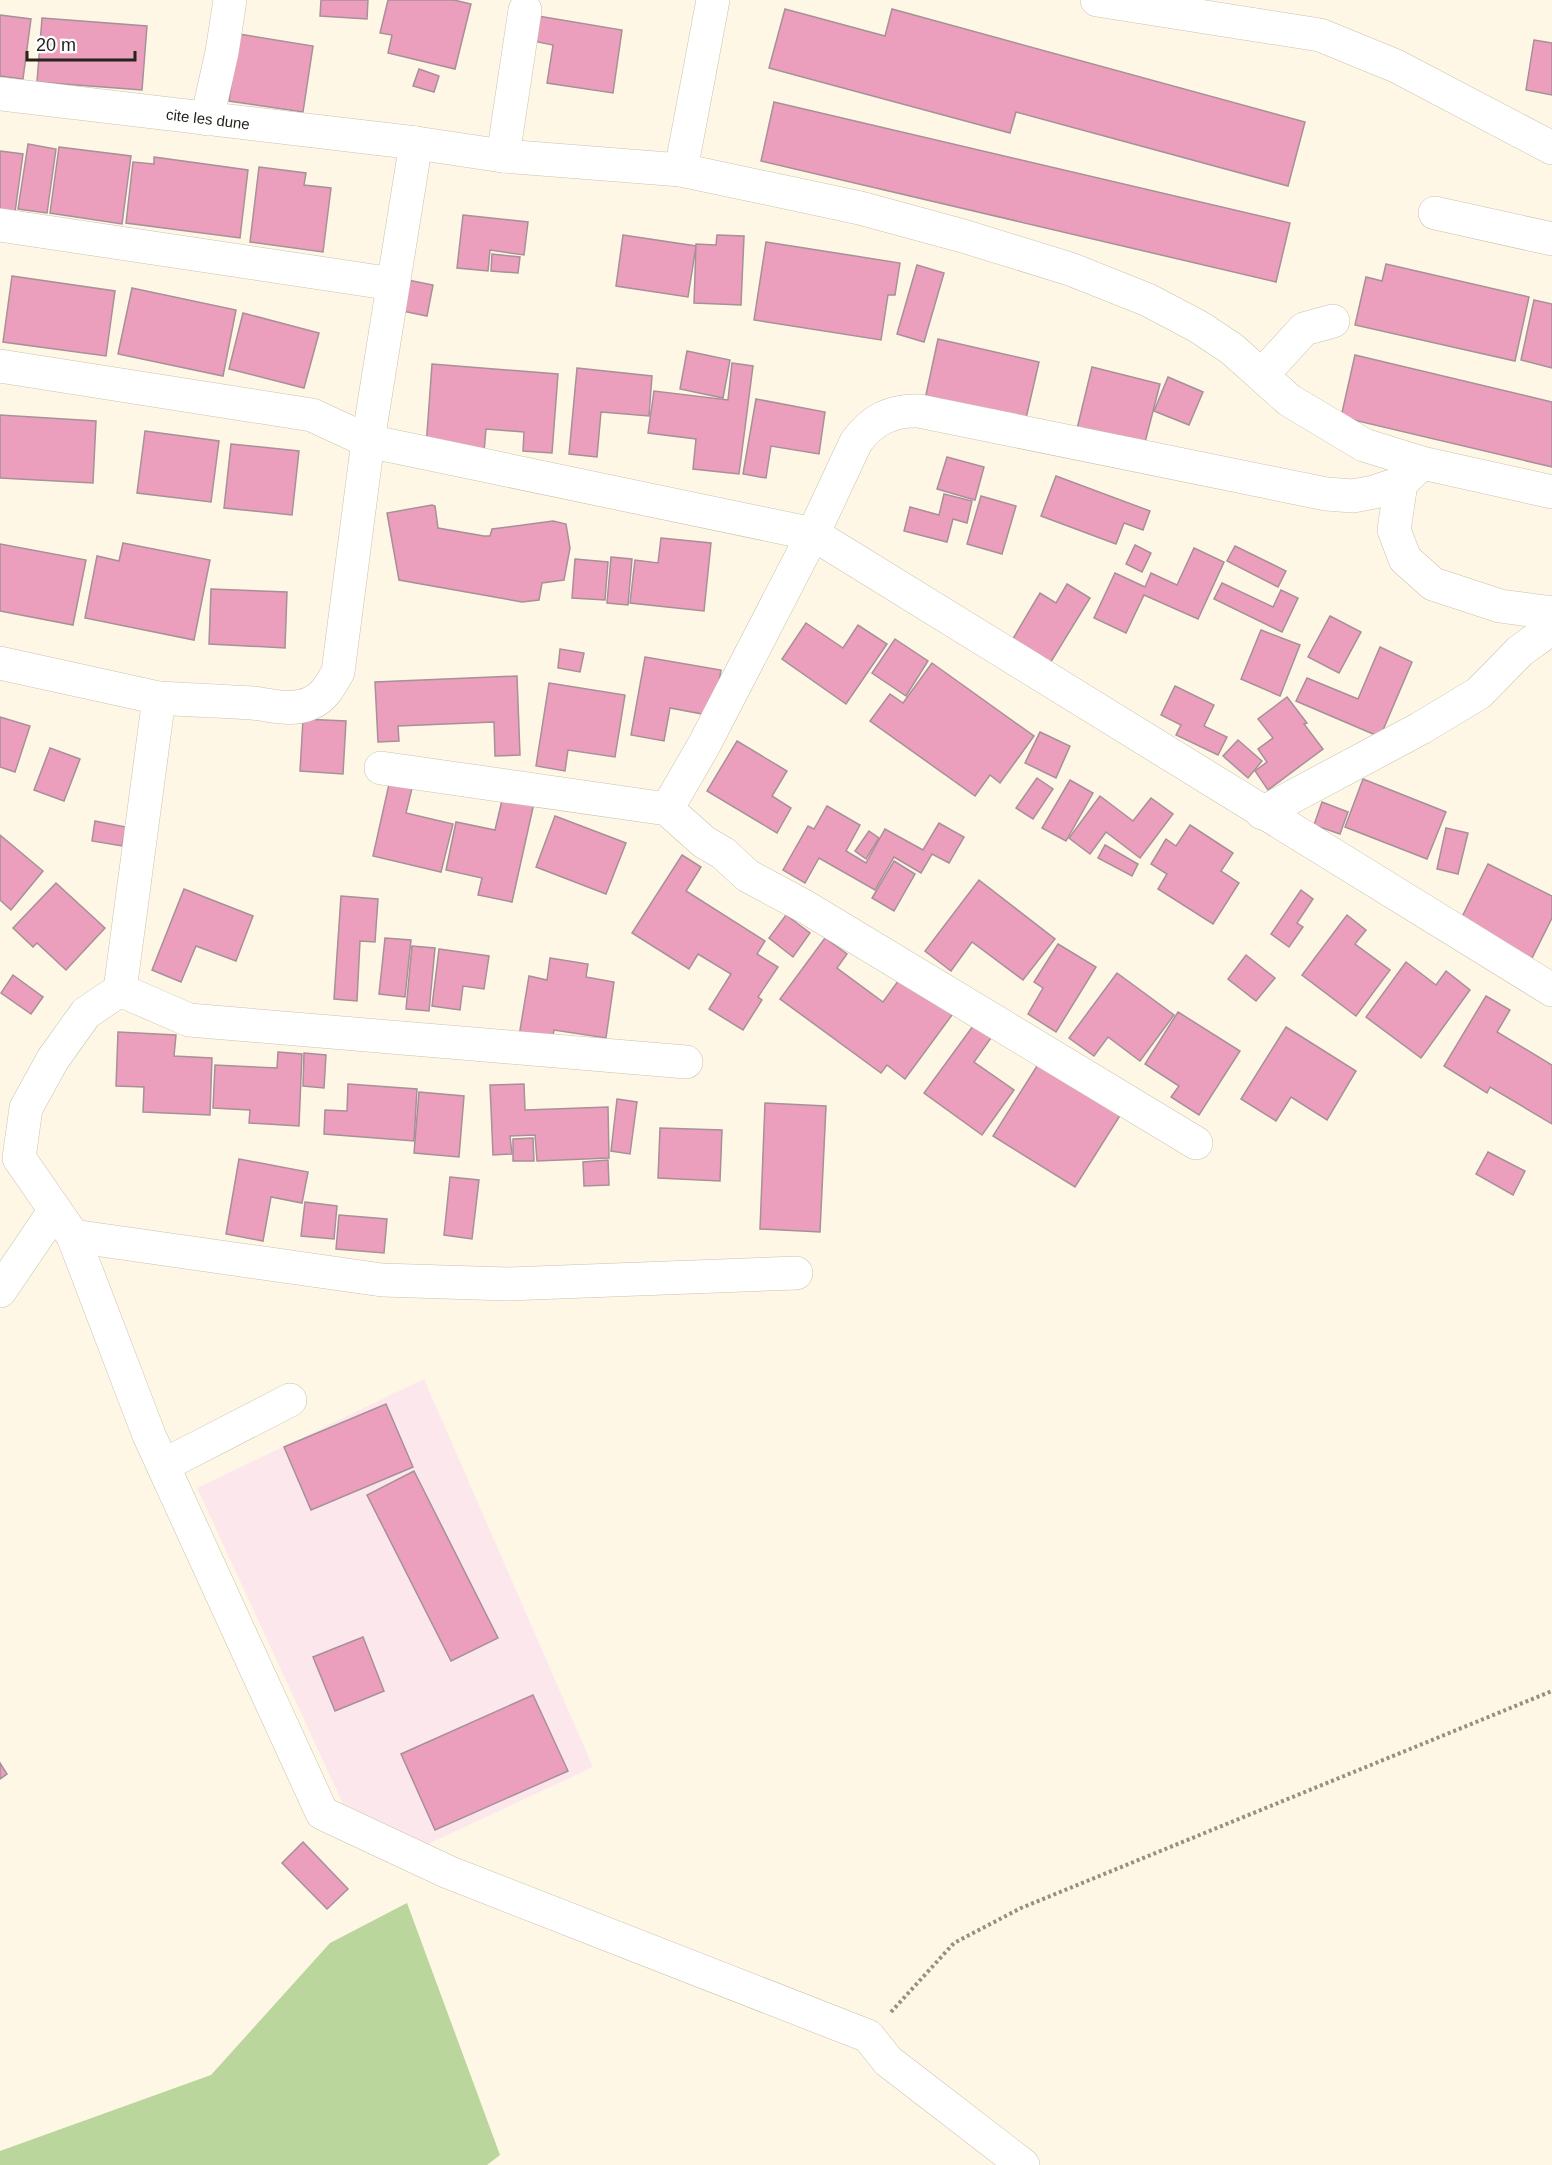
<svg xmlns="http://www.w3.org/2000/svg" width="1552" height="2165" font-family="Helvetica,sans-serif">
	<rect width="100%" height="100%" fill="#fef7e6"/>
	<path fill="#fce7ed" d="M424 1379 593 1767 428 1844 343 1804 197 1488Z"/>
	<path fill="#bad69c" d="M407 1903 500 2155 487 2165H0V2151L211 2075 330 1943Z"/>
	<g fill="#eb9fbc" stroke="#a79098" stroke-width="1.5">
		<path d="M321 0H368L367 19 320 16Z"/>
		<path d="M388 0H454L471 4 455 69 388 53 392 35 380 33Z"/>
		<path d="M785 9 885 36 892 9 1305 122 1288 186 1016 112 1010 133 769 68Z"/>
		<path d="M0 15 31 19 23 79 0 76Z"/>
		<path d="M532 15 622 30 613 93 547 83 553 45 528 40Z"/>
		<path d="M42 18 147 26 142 90 37 82Z"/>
		<path d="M239 34 313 46 303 112 229 101Z"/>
		<path d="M1534 40 1552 43V95L1526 90Z"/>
		<path d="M419 69 439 76 434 92 413 86Z"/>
		<path d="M774 102 1290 223 1276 282 761 161Z"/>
		<path d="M28 144 56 149 47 213 18 209Z"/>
		<path d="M59 147 131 156 122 224 50 213Z"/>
		<path d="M0 151 23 154 15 212 0 209Z"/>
		<path d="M154 157 248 170 240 238 126 223 133 162 154 164Z"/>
		<path d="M259 167 306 173 304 185 331 188 323 252 250 242Z"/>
		<path d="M463 215 528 222 524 255 490 250 488 271 457 268Z"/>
		<path d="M623 235 696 246 688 297 616 286Z"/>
		<path d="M717 235 744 236 741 305 694 303 696 244 716 245Z"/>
		<path d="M766 242 900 263 895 295H888L881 340 754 320Z"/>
		<path d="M492 254 520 257 518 273 491 271Z"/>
		<path d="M1386 264 1529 297 1515 361 1355 325 1366 277 1382 281Z"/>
		<path d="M917 265 944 273 924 342 897 334Z"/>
		<path d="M12 276 115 291 106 356 3 342Z"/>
		<path d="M408 280 433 285 427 316 402 311Z"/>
		<path d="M132 288 236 310 223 376 118 354Z"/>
		<path d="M1534 300 1552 304V368L1521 360Z"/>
		<path d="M243 313 319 333 304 388 229 369Z"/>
		<path d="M938 339 1039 362 1024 427 924 404Z"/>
		<path d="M687 351 730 360 723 398 680 389Z"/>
		<path d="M1355 355 1552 402V467L1341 417Z"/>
		<path d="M732 363 753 366 739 474 693 469 696 439 648 433 654 391 728 400Z"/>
		<path d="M432 364 558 374 552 453 523 451 524 432 486 429 484 452 426 447Z"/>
		<path d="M1092 367 1160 384 1143 450 1076 433Z"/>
		<path d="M577 368 652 376 649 416 601 412 597 457 569 454Z"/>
		<path d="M1168 377 1203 392 1189 425 1154 411Z"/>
		<path d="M756 399 825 412 819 454 771 446 766 478 743 474Z"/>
		<path d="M0 415 96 421 93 483 0 478Z"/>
		<path d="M145 431 219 441 211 502 137 493Z"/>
		<path d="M231 444 299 451 292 515 224 508Z"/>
		<path d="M947 457 984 467 975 500 937 489Z"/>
		<path d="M1056 476 1150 511 1143 530 1124 523 1116 544 1041 516Z"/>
		<path d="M944 494 972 501 967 523 953 519 947 542 904 531 910 507 939 515Z"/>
		<path d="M981 496 1016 506 1002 554 967 544Z"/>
		<path d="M432 505 435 506 438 528 484 536H490L492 529 553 521 566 524 570 548 564 580 542 583 539 600 522 602 399 580 387 513Z"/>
		<path d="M661 538 711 543 704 611 630 603 635 560 658 563Z"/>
		<path d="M123 543 210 560 194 640 85 618 97 556 119 561Z"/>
		<path d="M0 544 86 560 73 625 0 611Z"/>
		<path d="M1135 545 1151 553 1142 572 1126 564Z"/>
		<path d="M1235 546 1286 571 1278 587 1227 561Z"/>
		<path d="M1194 548 1224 562 1198 619 1144 595 1126 633 1094 618 1115 573 1145 587 1151 573 1177 585Z"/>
		<path d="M611 557 632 559 628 605 607 603Z"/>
		<path d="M575 559 608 562 605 600 572 598Z"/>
		<path d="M1222 583 1273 607 1281 590 1298 598 1282 632 1214 599Z"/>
		<path d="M1067 584 1090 598 1049 665 1011 642 1040 593 1056 603Z"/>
		<path d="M211 589 287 592 285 648 209 644Z"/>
		<path d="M1330 616 1361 632 1339 673 1308 657Z"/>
		<path d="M806 623 843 648 858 625 887 644 846 704 782 659Z"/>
		<path d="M1261 630 1300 645 1280 696 1241 679Z"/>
		<path d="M895 639 928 661 906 696 872 673Z"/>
		<path d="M1380 647 1412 662 1380 737 1296 701 1307 678 1358 699Z"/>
		<path d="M560 649 584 653 580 672 558 668Z"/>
		<path d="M645 657 721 670 713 716 670 708 664 741 631 735Z"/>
		<path d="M932 663 1034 736 1000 783 990 775 975 796 870 721 890 694 903 703Z"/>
		<path d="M517 676 520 755 495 756 494 722 398 726 399 741 378 742 375 682Z"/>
		<path d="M549 683 625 695 615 757 568 750 565 771 536 766Z"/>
		<path d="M1175 686 1214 705 1204 726 1227 737 1218 755 1176 735 1181 725 1161 715Z"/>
		<path d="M1287 697 1307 723 1304 724 1323 749 1268 790 1255 771 1267 762 1258 749 1273 738 1258 719Z"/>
		<path d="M0 717 30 726 15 772 0 767Z"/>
		<path d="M303 719 346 721 343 774 300 771Z"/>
		<path d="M1040 732 1070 746 1056 778 1025 763Z"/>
		<path d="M1238 740 1262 761 1248 778 1223 756Z"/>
		<path d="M737 741 787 771 772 796 791 808 777 833 707 791Z"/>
		<path d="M50 748 80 759 64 801 34 790Z"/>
		<path d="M1037 778 1053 789 1033 819 1016 808Z"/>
		<path d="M1363 779 1446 812 1427 859 1345 827Z"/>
		<path d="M1070 780 1093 793 1066 841 1042 828Z"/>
		<path d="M389 784 412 788 406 813 453 824 441 872 373 856Z"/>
		<path d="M503 796 534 803 512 902 478 895 482 878 446 870 456 822 495 830Z"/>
		<path d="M1100 796 1133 821 1151 798 1173 814 1140 858 1106 832 1090 854 1069 838Z"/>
		<path d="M1322 802 1348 812 1340 834 1314 825Z"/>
		<path d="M827 806 860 825 846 851 866 863 885 829 923 850 939 823 964 837 949 863 932 854 921 873 894 857 875 890 819 858 805 883 783 870 808 826 814 829Z"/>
		<path d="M555 816 626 843 606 894 536 867Z"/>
		<path d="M95 821 126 827 122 846 92 841Z"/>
		<path d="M1190 825 1233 853 1221 871 1239 883 1213 924 1158 889 1167 874 1151 864 1166 839 1176 846Z"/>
		<path d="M1446 828 1468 833 1458 874 1437 869Z"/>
		<path d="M869 831 879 838 866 859 855 851Z"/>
		<path d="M0 835 43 871 11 910 0 900Z"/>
		<path d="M1105 845 1138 864 1132 876 1098 858Z"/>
		<path d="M682 855 701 867 686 891 765 941 757 954 778 967 758 997 762 1000 743 1030 709 1009 731 974 698 954 689 969 632 933Z"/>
		<path d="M894 861 915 874 894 911 872 898Z"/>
		<path d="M1488 864 1552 896V918L1531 960 1459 923Z"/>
		<path d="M979 880 1055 939 1023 980 972 942 951 971 925 951Z"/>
		<path d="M56 883 105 928 66 970 37 943 33 947 13 928Z"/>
		<path d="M184 889 253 916 236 961 196 946 181 982 152 970Z"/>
		<path d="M1301 890 1313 899 1297 923 1303 927 1289 947 1271 934Z"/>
		<path d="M341 896 378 899 375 942 360 941 357 1001 334 999Z"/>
		<path d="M786 915 810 933 793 957 769 938Z"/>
		<path d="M1347 915 1366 930 1355 944 1390 970 1356 1016 1302 975Z"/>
		<path d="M385 938 411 940 405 997 379 994Z"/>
		<path d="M825 938 847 954 837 968 883 1002 901 977 952 1015 905 1079 887 1065 881 1073 780 999Z"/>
		<path d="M1058 944 1096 967 1056 1032 1028 1014 1043 988 1034 982Z"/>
		<path d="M412 946 435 948 429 1011 406 1009Z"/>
		<path d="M439 949 489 956 484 989 463 986 460 1010 432 1006Z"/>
		<path d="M1246 955 1275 978 1256 1001 1228 979Z"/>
		<path d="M550 958 588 964 586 977 614 982 606 1038 554 1030 551 1047 518 1042 529 976 547 980Z"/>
		<path d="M1406 962 1436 985 1446 971 1470 990 1421 1058 1366 1017Z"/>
		<path d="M1117 973 1174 1015 1140 1061 1108 1037 1094 1056 1069 1038Z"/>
		<path d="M13 975 43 997 31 1014 1 993Z"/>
		<path d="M1486 996 1510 1010 1497 1032 1552 1065V1124L1490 1087 1487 1093 1444 1066Z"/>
		<path d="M1178 1012 1240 1051 1199 1115 1171 1097 1179 1086 1145 1064Z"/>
		<path d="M973 1026 991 1038 974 1062 1014 1090 982 1135 924 1093Z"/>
		<path d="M1286 1027 1356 1071 1327 1120 1291 1097 1276 1121 1241 1099Z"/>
		<path d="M118 1032 176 1035 174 1056 212 1058 210 1115 143 1112 144 1087 116 1086Z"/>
		<path d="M278 1052 302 1054 299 1126 249 1123 250 1110 213 1108 215 1065 277 1068Z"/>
		<path d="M304 1053 326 1055 324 1088 303 1086Z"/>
		<path d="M1042 1058 1121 1114 1075 1187 993 1136Z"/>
		<path d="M348 1084 417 1089 414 1141 324 1134 325 1110 347 1111Z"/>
		<path d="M524 1084 525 1110 608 1107 609 1158 537 1161 535 1135 510 1136 512 1154 493 1155 490 1085Z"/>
		<path d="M419 1092 464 1096 459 1157 414 1153Z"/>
		<path d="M617 1099 637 1102 630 1154 611 1151Z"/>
		<path d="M765 1103 826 1106 820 1232 760 1229Z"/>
		<path d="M660 1128 722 1130 720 1181 658 1178Z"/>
		<path d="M533 1138 534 1161H513V1139Z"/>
		<path d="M1488 1152 1525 1171 1513 1195 1476 1174Z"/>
		<path d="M239 1159 308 1172 302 1203 271 1197 263 1241 226 1234Z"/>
		<path d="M608 1160 609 1185 584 1186 583 1162Z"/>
		<path d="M450 1177 479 1180 472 1239 444 1235Z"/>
		<path d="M305 1202 337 1206 334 1239 301 1236Z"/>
		<path d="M339 1215 387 1219 384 1253 336 1249Z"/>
		<path d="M386 1404 413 1467 311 1510 284 1447Z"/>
		<path d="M414 1471 498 1638 451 1661 367 1495Z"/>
		<path d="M363 1637 384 1691 335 1711 313 1657Z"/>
		<path d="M533 1695 568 1771 435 1830 401 1754Z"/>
		<path d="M0 1763 7 1774 0 1779Z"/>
		<path d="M303 1842 348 1889 327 1909 282 1863Z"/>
	</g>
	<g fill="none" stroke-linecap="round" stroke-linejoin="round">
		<defs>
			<g id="minor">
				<path d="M1097 0 1320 35 1396 66 1552 148"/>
				<path d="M0 94 416 143 503 156 681 170 860 208 963 236 1070 269 1148 300 1199 327 1232 349 1289 400 1364 445 1422 463 1552 492"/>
				<path d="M207 119 222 52 230 0"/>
				<path d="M416 143 368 441 338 672C331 684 325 697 311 703 291 712 272 705 252 703 221 701 190 700 159 698L120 990 86 1013 53 1059 26 1108 19 1158 73 1236 149 1435 322 1813 448 1872 868 2036 888 2061 1023 2165"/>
				<path d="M503 156 525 10"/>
				<path d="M681 170 713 0"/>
				<path d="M1435 213 1552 239"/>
				<path d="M0 225 393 284"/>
				<path d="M0 366 312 415 368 441 813 534 1552 990"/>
				<path d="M1262 375 1304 329 1333 321"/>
				<path d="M1401 483 1394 530 1405 559 1433 584 1500 606 1552 613"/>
				<path d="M0 663 159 698"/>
				<path d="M381 768 667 809 704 842 723 853 748 876 804 906 1196 1143"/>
				<path d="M667 809 704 745 813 534 856 442C872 420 891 410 919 411L1326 494 1353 496 1374 492 1401 483 1422 463"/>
				<path d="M1262 813 1421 728 1479 693 1520 651 1552 628"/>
				<path d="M120 990 189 1020 686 1062"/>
				<path d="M73 1236 382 1280 507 1284 796 1273"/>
				<path d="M0 1291 55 1210"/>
				<path d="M164 1465 290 1400"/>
			</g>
		</defs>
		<use href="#minor" stroke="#cac2ad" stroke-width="34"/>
		<path stroke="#959083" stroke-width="4" stroke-dasharray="3 3" stroke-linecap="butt" d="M891 2012 954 1943 1021 1908 1552 1691"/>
		<use href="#minor" stroke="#fff" stroke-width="33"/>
	</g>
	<g text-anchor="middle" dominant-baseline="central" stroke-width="6" stroke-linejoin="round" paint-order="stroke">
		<g font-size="15" fill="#26231b" stroke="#fff">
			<text transform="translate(208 119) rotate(7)">cite les dune</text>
		</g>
	</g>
	<path d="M27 51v9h108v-9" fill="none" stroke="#26231b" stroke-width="3"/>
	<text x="36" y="51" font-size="18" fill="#26231b" stroke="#ffffff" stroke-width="4.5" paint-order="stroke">20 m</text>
</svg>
